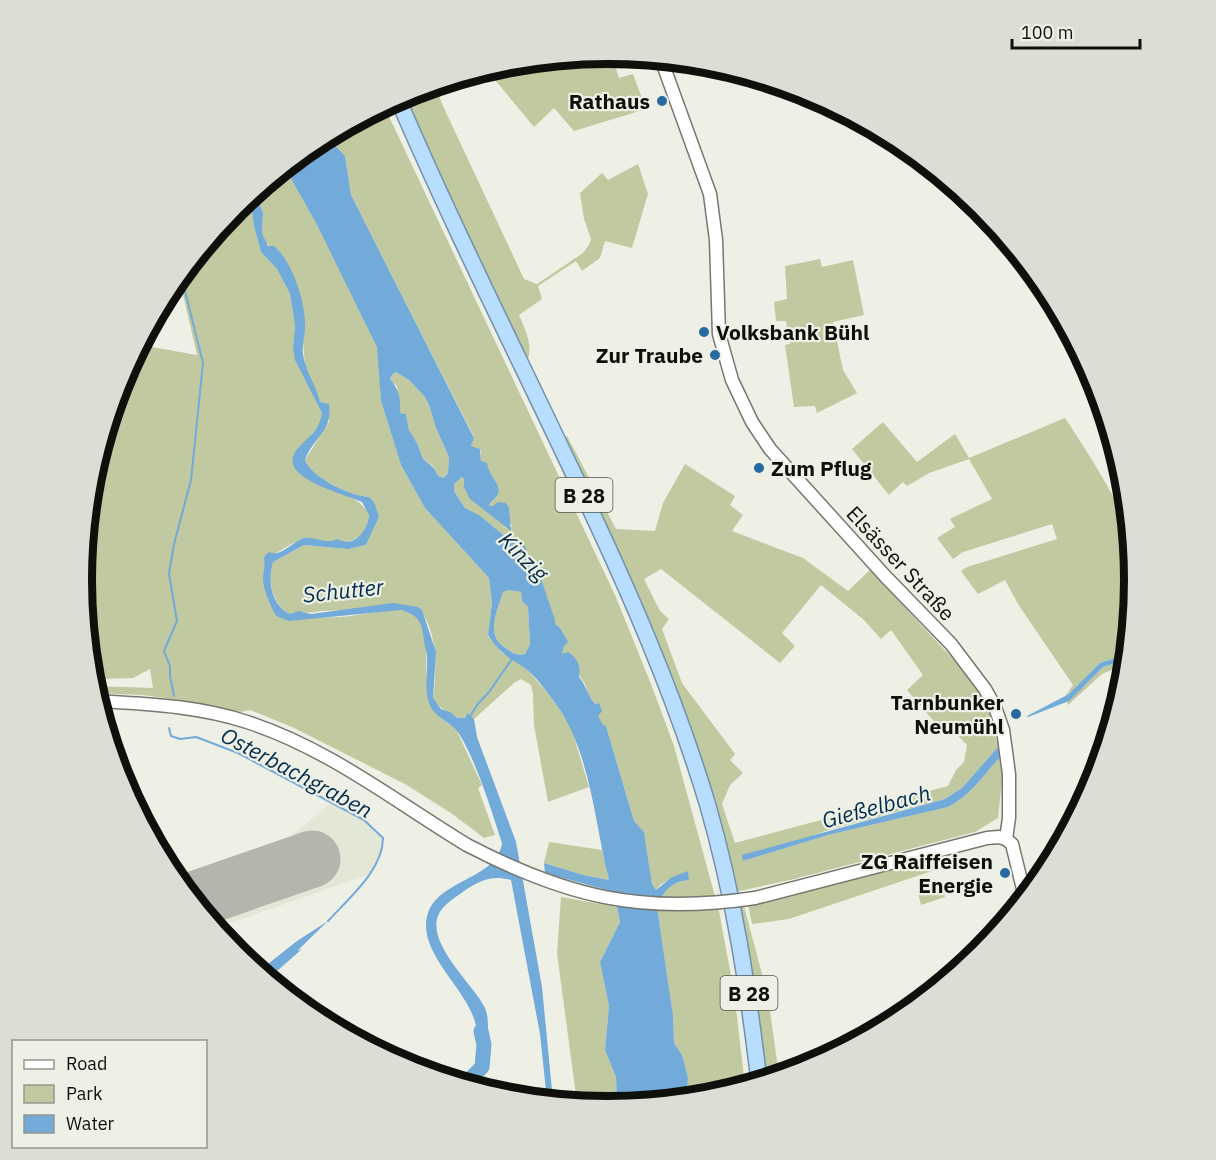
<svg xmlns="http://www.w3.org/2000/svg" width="1216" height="1160" font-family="'IBM Plex Sans',sans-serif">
	<rect width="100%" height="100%" fill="#eef0e6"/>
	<path fill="#e3e7d6" d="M330 803 364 820 383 838V851L370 874 216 928 184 889 262 862Z"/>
	<g fill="#c0c99f" fill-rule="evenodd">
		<path d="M607 54 613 60 619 78 633 74 646 109 574 131 554 108 534 127 487 70 506 64 569 58 573 61 577 57Z"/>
		<path d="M443 83 440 98 442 104 524 279 537 284 583 253 589 245 591 239 584 219 580 193 602 173 608 180 638 164 648 194 632 248 605 241 600 258 582 271 576 261 538 286 542 299 519 315C525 329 534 347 527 361L403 96Z"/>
		<path d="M384 106 615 595 651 684 674 746 719 911 734 992 745 1085 710 1096 687 1098 688 1077 682 1055 674 1043 673 1015 657 907C664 891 670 882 689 880L688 871 661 884 656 890 652 884 644 832 634 821 606 726H603L598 716 599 703 595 704 588 693 585 684 565 654H562L564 646 555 624 539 576 529 579 533 569 524 546 512 542 479 515 465 508 454 491V484L462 477 506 528 512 527C510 518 498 507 489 506L498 493 487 467 481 461V451L471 446 474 437 351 195 345 156 327 137Z"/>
		<path d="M285 168 317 225 378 347 381 401 401 465 425 508 489 578 492 603 488 636 502 653 528 670 554 701 571 727 589 787 548 802 534 725 533 694 531 685 521 679 514 683 474 719 466 714 465 718H459C449 711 438 709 433 698 437 667 438 631 418 607L321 611C310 614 301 611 290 614 271 604 268 581 273 562L304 545 348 549 366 545 379 517 369 497C350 496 312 478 305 460L329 422V404L320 402 305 366 303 342 305 330 298 288 294 277 266 242 262 233 263 213 255 193Z"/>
		<path d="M250 197 254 226 261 252 277 269 290 294 295 326 293 347 322 413 321 422 308 440 298 448 293 463C312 495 357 487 369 515 366 540 350 544 328 542 320 542 311 537 304 539 294 541 283 550 274 554L263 579 268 599 276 616C299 619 317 618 340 617 359 616 379 610 399 610 432 610 425 656 427 678 427 685 436 711 440 717 444 722 452 725 457 731L482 785 478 788 495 835 484 838 451 813 405 784 292 727 250 710 240 712 217 706 143 695 95 693 93 686 153 688 150 669 133 678 99 679 92 677 82 580 92 477 122 378 140 345 197 355 179 277 236 208Z"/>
		<path d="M820 259 822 267 853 260 864 315 833 322 843 370 857 393 817 413 815 406 794 407 785 345 790 344 786 321H776L774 302 787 299 785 266Z"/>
		<path d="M396 372 409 380 425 397 429 405 436 428 449 457 448 473 444 478 438 476 434 467 423 459 417 443 409 430 406 414 400 413 397 386 390 380 393 374Z"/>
		<path d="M1065 418C1085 448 1103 477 1120 509L1127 505 1134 580 1127 654 1100 663 1077 687 1065 697 1073 685 1018 604 1005 580 978 594 961 571 967 567 1057 539 1052 524 963 552 953 559 937 538 955 527 950 519 992 499 969 459 929 473 907 486 903 482 889 495 852 449 883 422 917 462 955 434 969 458Z"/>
		<path d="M567 436 616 529 655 531 663 503 685 464 735 496 730 505 743 515 732 531 803 558 848 591 870 570 966 673 989 708 998 747 962 788 945 799 825 831 743 861 828 835 948 807C970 796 984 775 1000 757L1003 771 998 818 975 832 790 880 735 892 727 857 563 438ZM661 569 780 663 795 646 782 633 821 585 864 620 881 639 891 630 923 675 907 690 938 726 945 722 967 745 964 762 956 770 948 786 735 843 722 804 730 785 743 773 730 760 735 754 682 683 662 629 669 619 660 611 644 579Z"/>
		<path d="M509 590 521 592 522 601 528 607 530 644 525 654C517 656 513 653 507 649 484 636 497 612 503 592Z"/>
		<path d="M1126 660V664L1102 674 1068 705 1067 702 1103 667Z"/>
		<path d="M549 842 602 850 609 880 583 875 544 863Z"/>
		<path d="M936 857 938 869 789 919 752 924 748 905 778 899Z"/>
		<path d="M941 880 945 897 921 905 918 893Z"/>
		<path d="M561 897 617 907 620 922 600 962 609 1006 605 1050 616 1077 617 1105 577 1103 557 953Z"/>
		<path d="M744 906 768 997 779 1075 765 1079 754 984 739 907Z"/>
	</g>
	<g fill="#72aada" fill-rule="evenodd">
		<path d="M327 137 345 156 351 195 474 438 471 446 480 449 481 461 487 463C488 475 502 485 498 494 495 499 491 501 489 506H493L498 502 506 503 509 508 511 531 470 499 464 487V479L462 477 454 484V491L465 508 479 515 512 542 525 546C528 558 536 569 530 579L540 576 555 620V624L560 628 568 642 564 646 562 654 568 652C577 658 581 665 579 677 586 685 588 696 595 704L599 703 602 711 598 716 603 725 606 726 634 821 644 832 652 884 656 890 672 877 688 871 689 880C670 882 664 891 657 907L673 1015 674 1043 682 1055 688 1077 687 1098 617 1105 616 1077 605 1050 609 1006 600 962 620 922 614 892 545 873 544 863 583 875 609 880C594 822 591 749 553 700 545 690 536 676 526 669 518 663 509 659 503 653 497 648 492 641 488 635L492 603 489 578 425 508 401 465 381 401 377 347 317 225 285 168 316 142ZM396 372 409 380 425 397 429 405 436 428 449 457 448 473 444 478 438 476 434 468 423 459 417 443 409 430 406 414 400 413C401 399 399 389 390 379L393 374ZM509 590 521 592 522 601 528 607 530 644 525 654C517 656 513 653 507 649 484 636 497 612 503 592Z"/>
		<path d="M255 193 263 213 262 233 268 246H274C293 262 307 305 305 331 304 339 302 346 303 354 305 371 316 385 320 402L329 404C333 432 314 436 305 460 312 478 350 496 369 497L374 502 379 517 366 545 348 549 304 545 273 562C268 581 270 604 290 614L299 611 311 614 393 603 418 607 422 610 436 652 433 698 441 709 450 712 458 718H465L467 713 474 719 477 737 516 842 542 987 553 1101 547 1100 540 1034 511 880C491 875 481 880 464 891 455 898 442 905 438 916 427 945 474 985 485 1008 490 1019 487 1038 488 1050L478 1047C478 1036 477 1026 473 1016 461 984 416 949 428 913 440 879 497 879 502 843 490 807 479 768 460 735 452 722 434 718 429 703 424 689 428 672 427 657 427 651 424 646 424 640 421 621 420 616 401 610L289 621 276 616C271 607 262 587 263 577 264 570 265 565 264 557L269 552C281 558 293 541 304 538 316 536 325 545 337 539 354 549 368 530 369 515L362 502C346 494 270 477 299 447 310 436 320 429 322 413L295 360 293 347 295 326 290 294 277 269 261 252 254 226 250 197Z"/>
		<path d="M1127 654 1126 660 1103 667 1069 701 1028 717 1027 716 1069 694 1100 663Z"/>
		<path d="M998 747 1000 757C984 775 970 796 948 807L828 835 743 861 742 855 945 799 962 788Z"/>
		<path d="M328 921 297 951 302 949 268 979 259 971 297 941Z"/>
	</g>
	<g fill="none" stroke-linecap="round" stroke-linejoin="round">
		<g stroke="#72aada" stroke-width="2">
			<path d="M174 696 170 676V666L164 651 177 621 169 574 174 544 191 480 203 363 181 275"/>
			<path d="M469 718 477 705 489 692 512 659"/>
			<path d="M169 728 171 736 180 739 196 737 238 753 364 820 383 838C383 870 349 898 328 921"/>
		</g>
		<path stroke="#72aada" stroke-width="15" d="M465 1084 482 1067 484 1045 481 1031"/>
		<path stroke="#b4b6ad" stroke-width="57" d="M194 900 312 859"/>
		<defs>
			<g id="tertiary">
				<path d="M661 59 710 194 716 240 719 334 732 380 752 422 770 449 885 576 951 644 985 689 995 707 1003 730 1009 774V818L1006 839"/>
				<path d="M98 701C148 704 199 706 247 722 328 748 396 802 467 845"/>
				<path d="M1006 839 1012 844 1025 897"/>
				<path d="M755 898 987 838 999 837 1006 839"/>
			</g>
			<path id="trunk" d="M398 99C453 227 516 352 575 477 626 584 674 692 708 806 734 896 748 988 759 1081"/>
		</defs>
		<use href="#tertiary" stroke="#767870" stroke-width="15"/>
		<use href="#trunk" stroke="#7290aa" stroke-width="18"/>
		<use href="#tertiary" stroke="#fff" stroke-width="12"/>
		<use href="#trunk" stroke="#b8deff" stroke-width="15"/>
		<defs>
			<path id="tertiary-bridge" d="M467 845C567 897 642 915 755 898"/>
		</defs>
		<use href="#tertiary-bridge" stroke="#767870" stroke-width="15" stroke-linecap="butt"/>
		<use href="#tertiary-bridge" stroke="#fff" stroke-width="12"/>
	</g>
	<g fill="#266a9f" stroke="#eef0e6" stroke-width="2">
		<circle cx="662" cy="101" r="6"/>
		<circle cx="704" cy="332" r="6"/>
		<circle cx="715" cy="355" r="6"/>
		<circle cx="759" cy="468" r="6"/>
		<circle cx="1016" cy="714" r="6"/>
		<circle cx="1005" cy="873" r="6"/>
	</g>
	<g text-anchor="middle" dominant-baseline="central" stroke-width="4.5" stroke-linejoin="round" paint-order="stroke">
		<g fill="#eef0e6" stroke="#52534d" stroke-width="1.5">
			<rect x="555.5" y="478" width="57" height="34" rx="4.5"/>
			<rect x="720.5" y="976" width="57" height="34" rx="4.5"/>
		</g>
		<g font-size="20" font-weight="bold" fill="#0f100c">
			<text x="584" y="495">B 28</text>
			<text x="749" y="993">B 28</text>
		</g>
		<g font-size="21" font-weight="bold" fill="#0f100c" stroke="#eef0e6" text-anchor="end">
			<text x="650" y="101">Rathaus</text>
			<text x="716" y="332" text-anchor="start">Volksbank Bühl</text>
			<text x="703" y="355">Zur Traube</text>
			<text x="771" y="468" text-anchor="start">Zum Pflug</text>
			<text x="1004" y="702">Tarnbunker<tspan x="1004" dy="24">Neumühl</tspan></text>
			<text x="993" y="861">ZG Raiffeisen<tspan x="993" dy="24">Energie</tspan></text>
		</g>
		<g font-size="21" fill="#0f100c" stroke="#eef0e6">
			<text transform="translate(901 563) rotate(47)">Elsässer Straße</text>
		</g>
		<g font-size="22" font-style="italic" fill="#012d4d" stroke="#eef0e6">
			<text transform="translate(524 556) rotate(45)">Kinzig</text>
			<text transform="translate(343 590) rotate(-6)">Schutter</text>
			<text transform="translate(297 772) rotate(28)">Osterbachgraben</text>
			<text transform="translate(876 806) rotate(-15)">Gießelbach</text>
		</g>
	</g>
	<path d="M0 0H1216V1160H0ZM92 580a516 516 0 1 1 1032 0a516 516 0 1 1-1032 0Z" fill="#dcded5" fill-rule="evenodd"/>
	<path fill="none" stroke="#0f100c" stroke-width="8" d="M92 580a516 516 0 1 1 1032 0a516 516 0 1 1-1032 0Z"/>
	<rect x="12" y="1040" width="195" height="108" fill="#eef0e6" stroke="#95968f" stroke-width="1.5"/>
	<rect x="24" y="1060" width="30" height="9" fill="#ffffff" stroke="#95968f" stroke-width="1.5"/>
	<text x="66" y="1070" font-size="18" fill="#0f100c">Road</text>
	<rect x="24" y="1085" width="30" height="18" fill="#c0c99f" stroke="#95968f" stroke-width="1.5"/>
	<text x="66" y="1100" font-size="18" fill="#0f100c">Park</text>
	<rect x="24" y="1115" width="30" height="18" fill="#72aada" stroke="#95968f" stroke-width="1.5"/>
	<text x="66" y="1130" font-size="18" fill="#0f100c">Water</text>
	<path d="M1012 39v9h128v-9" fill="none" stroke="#0f100c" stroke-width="3"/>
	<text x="1021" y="39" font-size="18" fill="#0f100c" stroke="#eef0e6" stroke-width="4.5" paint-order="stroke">100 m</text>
</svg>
